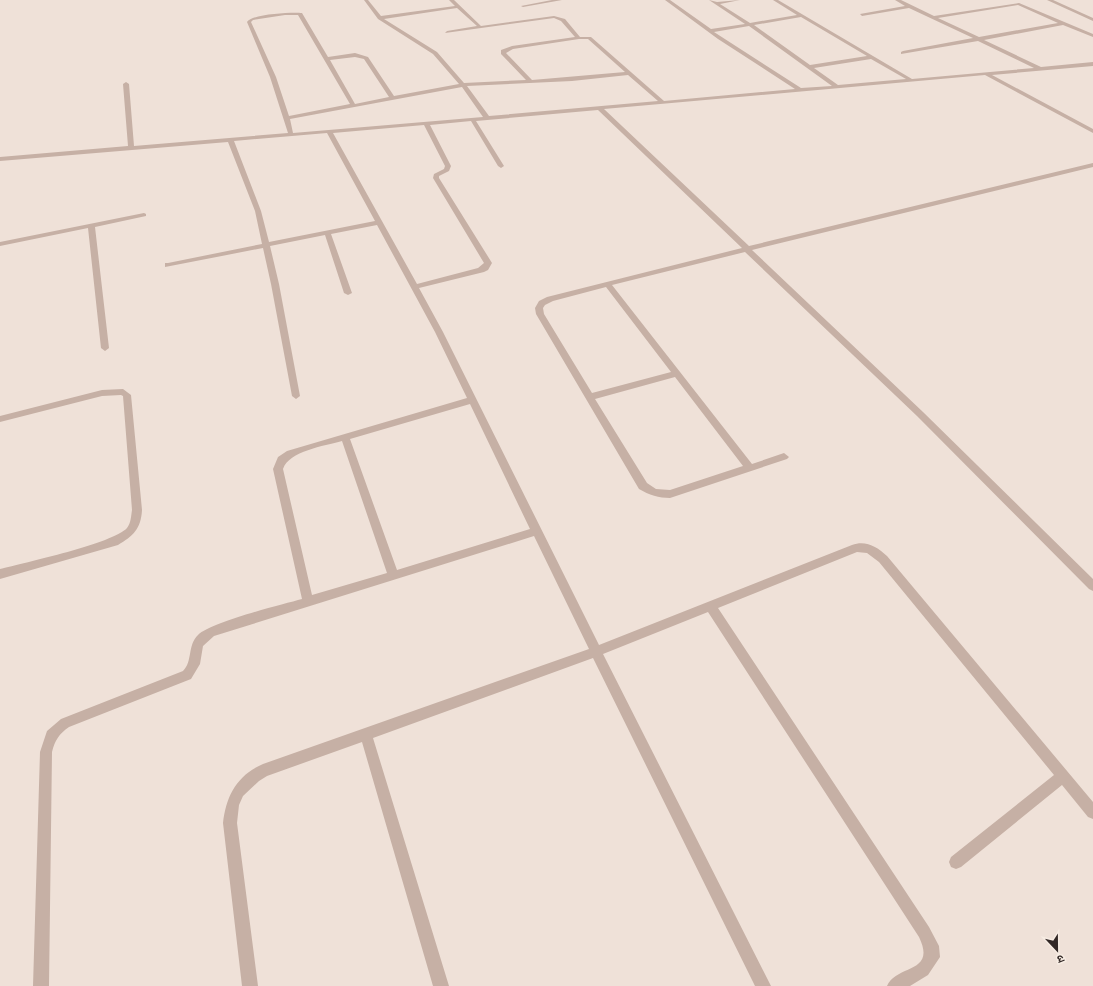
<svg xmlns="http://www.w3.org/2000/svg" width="1093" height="986" font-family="'DejaVu Sans','Noto Sans Devanagari',sans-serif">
	<rect width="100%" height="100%" fill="#efe1d8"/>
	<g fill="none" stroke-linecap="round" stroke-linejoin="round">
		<g fill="#c6b0a5" fill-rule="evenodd">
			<path d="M364 0H368L381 16 455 6 449 0H454L481 26 554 16 565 19 580 37H591L664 101 795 89 718 39 665 0H670L711 29 745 24 709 0 717 2 740 0 720 4 750 23 797 15 773 0H778L912 79 1034 68 978 41 901 54V52L903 51 973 38 909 8 862 16 860 14 905 6 895 0H901L934 16 1019 3 1093 34V37L1063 25 984 40 1041 67 1093 62V66L992 75 1093 129V133L985 75 604 109 749 246 1093 163V167L752 250 923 412 1093 579V591L1089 589 917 416 745 252 612 285 752 464 784 453 789 457 787 459 670 498C659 498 649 495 639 489L536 314 535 308 539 301 547 297 742 248 598 110 476 121 504 166 501 168 498 166 471 121 430 125 451 166 449 171 439 176V178L492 263 488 270 484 272 419 288 443 332 599 645 852 545C866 540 877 547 887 556L1093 802V819L1088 817 1062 785 961 867 956 869 951 867 949 862 951 857 1054 775 879 562 867 553 857 552 718 608 929 927 939 946 940 957 928 975 910 986H887C896 964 937 974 919 937L708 612 603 654 771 986H755L593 658 373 738 449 986H433L362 742 267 776 259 781 243 796 239 805 237 823 258 986H242L223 823C226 796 237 775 263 764L589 649 534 536 214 636 203 646 200 664 191 679 69 727C59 734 55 740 52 752L49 986H33L40 752 47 731 61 719 183 671C193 661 187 646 198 635 211 622 280 605 302 599L273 469 278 457 287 451 467 398 435 332 377 225 331 234 352 293 348 295 344 293 325 235 270 246 279 284 300 396 296 399 292 396 271 284 263 248 165 267V263H168L262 244 255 211 228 142 0 161V157L128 146 123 84 126 82 129 84 134 146 288 133 270 77 247 22C252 14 291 12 302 13L328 57 355 53 368 57 394 96 459 84 433 54 378 19ZM1018 5 1058 23 979 37 938 18ZM457 8 477 26 447 31 445 33 554 18 561 21 575 37 512 46 501 50V54L526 80 464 83 437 52 384 19ZM285 15H298L350 104 289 116 276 77 251 22 253 20ZM801 17 867 56 810 65 754 25ZM749 26 832 86 801 88 714 32ZM579 39H588L625 72 532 80 506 53 513 49ZM355 57 364 59 389 97 355 104 330 60ZM871 59 906 79 838 85 814 68ZM628 75 658 101 489 116 467 86 572 81ZM462 87 483 117 293 133 290 119ZM424 125 445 166 444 169 434 174 433 178 484 263 478 268 417 284 333 133ZM327 133 375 221 269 242 261 211 234 141ZM606 287 671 372 592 393 544 314 543 308 545 305 553 301ZM675 377 743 466 670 490 656 489 647 483 595 399ZM470 404 530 529 397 570 350 439ZM342 441 387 573 312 595 283 469C289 451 324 446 342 441Z"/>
			<path d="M552 0H562L523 7 521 6Z"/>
			<path d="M1047 0H1053L1093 18V21Z"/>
			<path d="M144 213 146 214V216L95 227 109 348 105 351 101 348 88 228 0 246V242Z"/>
			<path d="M123 389 131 395 142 510C141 529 133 536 118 545L0 579V569C24 563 114 543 127 528 131 523 131 516 132 510L123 396 121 395 102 396 0 422V416L102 390Z"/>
		</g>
	</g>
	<g transform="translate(1057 950) rotate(158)" stroke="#f7ece3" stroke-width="3" paint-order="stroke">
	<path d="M0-3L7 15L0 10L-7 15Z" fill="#322826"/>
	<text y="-6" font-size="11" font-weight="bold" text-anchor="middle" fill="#322826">उ</text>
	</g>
</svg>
